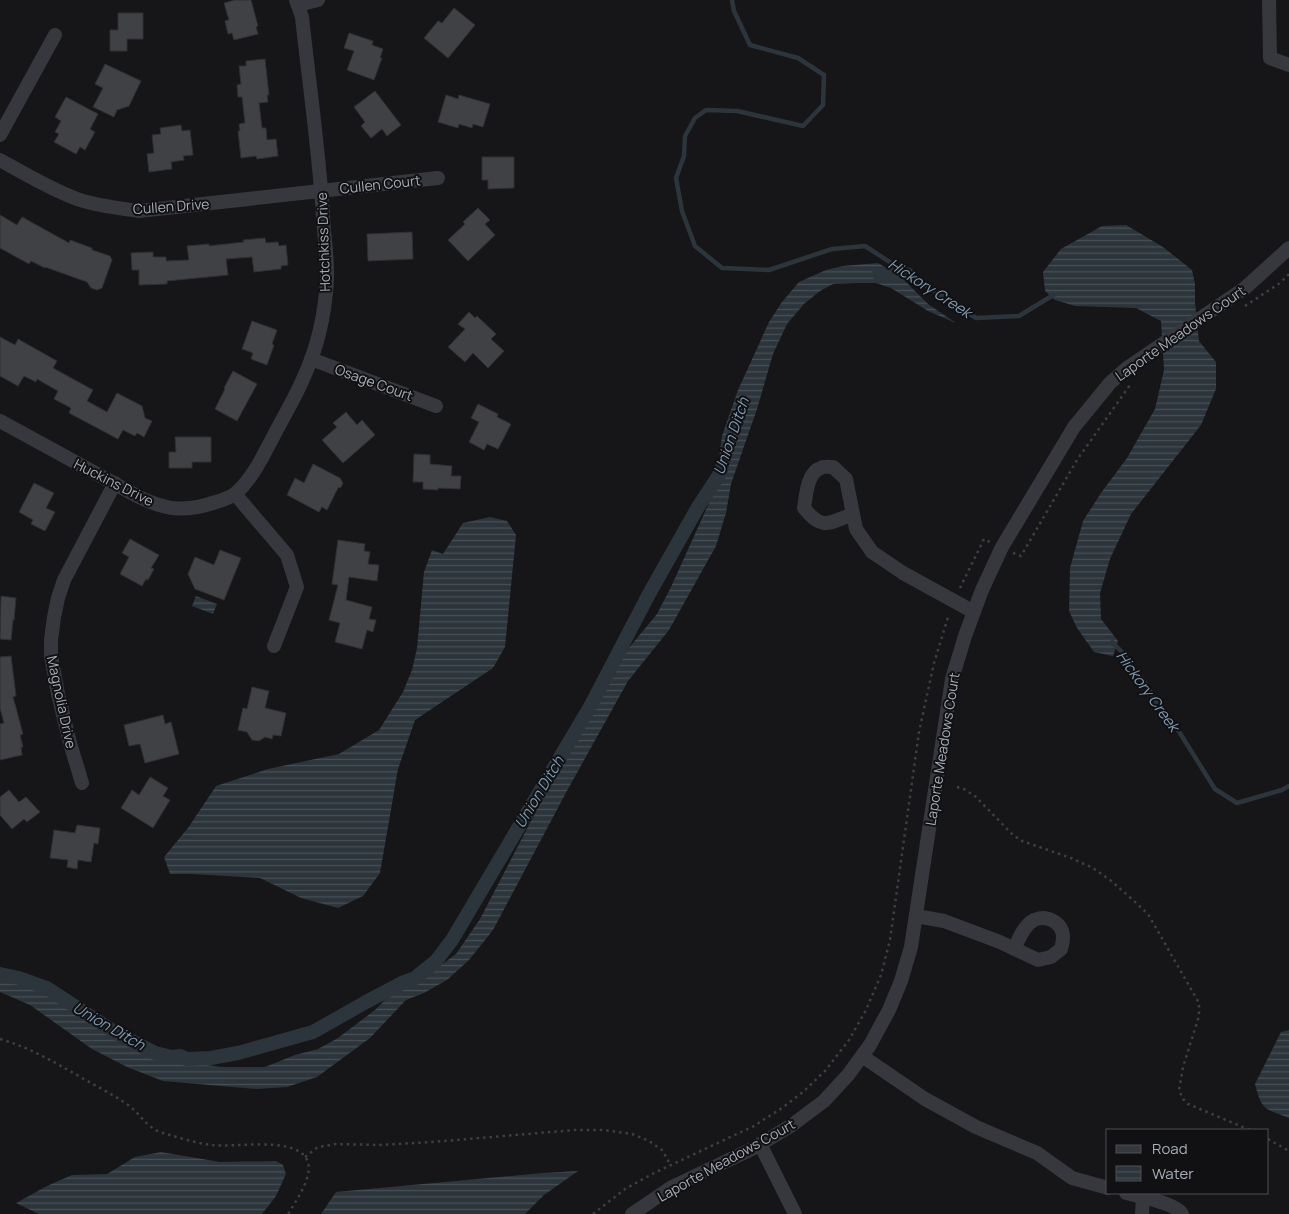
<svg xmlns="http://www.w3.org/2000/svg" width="1289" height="1214" font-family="Manrope,sans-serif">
	<defs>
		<pattern id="water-rules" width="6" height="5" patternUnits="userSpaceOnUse" patternTransform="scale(1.25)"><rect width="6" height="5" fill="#2c353c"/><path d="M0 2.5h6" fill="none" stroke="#485056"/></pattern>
	</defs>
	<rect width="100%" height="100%" fill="#161618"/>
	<g fill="url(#water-rules)">
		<path d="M1126 225 1163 247 1192 270 1195 284V303L1199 341 1216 362V389L1201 425 1131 514 1110 559 1100 593 1101 619 1118 641 1113 656 1094 652 1077 628 1069 611 1070 568 1083 521 1101 493 1127 458 1155 409 1164 370 1161 321 1136 308 1075 306 1055 300 1045 291 1043 272 1061 249 1102 226Z"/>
		<path d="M878 263 893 272 906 282 928 304 956 323 928 311 891 288 876 283H856L833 284 820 291 804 304 787 324 773 354 757 409 731 484 726 513 716 546 669 630 628 681 568 789 493 930 469 960 447 980 424 993 406 1000 370 1038 317 1077 287 1087 257 1089 163 1081 127 1067 92 1049 30 1005 0 992V976L33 985 60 1000 115 1037 142 1050 168 1060 221 1067H265L295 1055 318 1049 338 1038 375 1010 408 977 425 972 444 963 456 954 480 919 580 727 610 676 628 649 657 614 671 587 709 503 717 473 722 436 738 390 769 322 782 302 799 282 826 270 843 266Z"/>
		<path d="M490 517 507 521 516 535 505 647 493 668 415 720 398 769 380 873 363 896 338 908 301 898 260 878 191 874H170L164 857 188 828 216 786 268 769 339 754 379 730 403 692 412 670 417 648 424 572 432 550 443 554 463 523Z"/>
		<path d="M196 596 217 604 213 614 192 606Z"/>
		<path d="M1289 1030V1118C1264 1108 1262 1111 1255 1084L1281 1032Z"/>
		<path d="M161 1152 220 1162 276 1161 283 1165 286 1174 276 1196 262 1214H39L16 1203 47 1186 72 1175 107 1174 135 1157Z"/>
		<path d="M578 1171 544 1195 525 1214H321L336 1192 543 1173Z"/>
	</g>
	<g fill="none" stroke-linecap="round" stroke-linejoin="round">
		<g stroke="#2c353c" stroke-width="4.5">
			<path d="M732 0 734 11 750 45 798 58 824 75 823 105 803 126 737 111 706 110 695 118 685 136 684 156 676 178 682 211 695 246 722 268 769 270 832 249 865 246 976 318 1019 316 1055 294"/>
			<path d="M1112 642 1125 655 1127 660 1146 684 1159 707 1178 730 1215 789 1237 803 1282 790 1289 786"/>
		</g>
		<g stroke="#2c353c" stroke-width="14">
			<path d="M879 274H907"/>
			<path d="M0 974 19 978 47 988 116 1033 155 1053 172 1057 180 1056 187 1059 211 1058 238 1053 313 1032 366 1002 404 982 415 978 436 961 452 940 591 705 649 594 698 507 719 475 722 467"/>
		</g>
	</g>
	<g fill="#404145" stroke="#303034">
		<path d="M235 0H251L258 26 256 27 258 34 234 40 232 33 228 34 225 21 229 20 224 3Z"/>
		<path d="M454 8 475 25 448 58 424 38 438 21 442 23Z"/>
		<path d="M118 13H143V39H127V51H110V30H118Z"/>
		<path d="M349 33 373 41 372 45 383 49 380 58H382L374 80 347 70 354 51 344 48Z"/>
		<path d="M265 59 269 95H267L268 102 259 103 262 128H266L267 140 276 139 278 156 257 159 256 156 241 158 238 131H240L239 124 245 123 242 97H238L237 85 241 84 239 66H246V61Z"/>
		<path d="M105 64 141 81 129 106 117 110 114 117 93 107 103 88 95 84Z"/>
		<path d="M375 91 401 125 387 136 382 129 371 138 361 126 365 122 354 107Z"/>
		<path d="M446 95 458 99 459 95 490 104 483 127 473 124 472 128 459 124 458 128 438 122Z"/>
		<path d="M66 97 98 114 90 129 95 132 85 150 80 147 76 154 54 142 59 134 55 132 61 121 55 117Z"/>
		<path d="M181 125 182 131 190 130 193 155 183 156 184 160 171 162 172 169 149 172 147 154 154 153 152 135 161 134 160 128Z"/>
		<path d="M482 157H514V188L488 189V180H482Z"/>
		<path d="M478 208 490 220 485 224 495 235 468 261 448 240 465 224 463 222Z"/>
		<path d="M0 215 17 225 22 217 69 243 70 240 92 248V250L110 256 112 260 102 288 97 290 91 288 87 282 45 267V268L31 261 29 264 0 248Z"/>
		<path d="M412 232 413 259 368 261 367 234Z"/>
		<path d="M265 238 266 243 278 242 279 246 286 245 288 265 281 266V269L254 272 252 257 226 259 228 275 167 281V284L139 285V270H132L131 253 153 252V257H166V261L189 260 187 246 209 244V246L244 242 243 240Z"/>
		<path d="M469 312 475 318 477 316 496 334 491 339 504 351 488 368 473 353 465 362 448 347 465 329 458 324Z"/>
		<path d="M252 321 277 330 272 344 274 345 267 365 251 359 253 353 242 349Z"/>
		<path d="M0 337 15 345 18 339 57 361 53 368 93 390 87 401 107 412 117 393 142 406 145 418 152 421 144 437 137 433 135 436 123 430 118 439 69 413 71 408 54 399 58 391 37 379 36 382 24 376 18 386 0 376Z"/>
		<path d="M233 371 257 384 237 421 215 409 225 389 224 388Z"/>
		<path d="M478 404 498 414 497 417 511 424 498 449 487 444 484 450 469 442 479 422 471 418Z"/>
		<path d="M346 412 357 425 362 420 375 435 343 463 322 440 337 427 333 423Z"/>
		<path d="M175 437H211V462H192V468H169V452H176Z"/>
		<path d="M414 454 430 455V464L452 466 451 476H461L460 489 438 488V490L423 489V482H413Z"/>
		<path d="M313 464 340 478 343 483 341 487 338 488 327 510 322 507 319 512 287 495 295 478 304 483Z"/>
		<path d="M34 483 54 493 46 508 55 512 45 531 31 524 33 520 19 512Z"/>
		<path d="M130 539 159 555 151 568 154 569 148 580 146 579 142 586 120 574 129 557 122 553Z"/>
		<path d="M338 540 365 544 364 551 370 552 368 564 379 565 377 581 349 577 346 600 372 607 369 619 376 620 373 632 367 630 362 649 335 642 340 623 329 620 338 585 332 584Z"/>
		<path d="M220 550 241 558 224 600 195 589 188 574 195 557 214 565Z"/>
		<path d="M1 596 16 598 14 620H13L11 640 0 639Z"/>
		<path d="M11 656 16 696 13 697 23 734 20 735 23 747H21L22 755 0 760V724L4 723 0 708V657Z"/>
		<path d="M252 687 269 691 265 708 286 713 281 736 273 735 272 739 265 737 259 741 252 740 247 732 238 730 243 708 247 709Z"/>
		<path d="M163 715 165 724 171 722 179 754 145 763 140 744 129 746 124 725Z"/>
		<path d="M150 777 168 788 163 796 170 800 153 828 121 808 132 790 139 795Z"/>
		<path d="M9 790 19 802 26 797 40 812 27 822 24 819 12 829 0 815V797Z"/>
		<path d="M77 825 100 828 98 844 94 843 91 862 78 860 77 869 67 867 68 860 50 858 54 830 75 833Z"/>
	</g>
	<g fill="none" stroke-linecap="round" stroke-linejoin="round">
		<g stroke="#3d3f44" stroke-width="2.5" stroke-dasharray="2.5 4" stroke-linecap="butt">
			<path d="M1245 306 1280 283 1289 274"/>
			<path d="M1013 553 1021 556 1077 460 1130 385"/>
			<path d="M960 588 984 539 990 542"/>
			<path d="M957 787 964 789 976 797 1013 835 1022 841 1071 858 1093 868 1110 880 1133 900 1148 914 1199 1003V1016L1183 1067 1179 1090 1183 1099 1188 1104 1250 1130"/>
			<path d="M0 1039C31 1048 54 1062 82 1078 98 1087 114 1095 128 1105 137 1111 141 1119 150 1126 155 1131 163 1133 170 1135 183 1139 197 1143 211 1145 235 1148 291 1136 306 1158 316 1173 296 1201 288 1214"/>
			<path d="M1268 1139 1289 1151"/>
			<path d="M305 1157 318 1147 336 1144 379 1145 432 1142 575 1130H604L632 1134 649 1141 662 1150 668 1160 670 1166"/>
			<path d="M593 1214 625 1189 656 1172 754 1126 782 1108 803 1092 825 1071 849 1040 866 1010 881 975 890 940 919 732 934 663 949 614"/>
		</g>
		<g stroke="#37383d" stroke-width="14">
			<path d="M1269 0 1270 58 1289 65"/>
			<path d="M298 5 318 0"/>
			<path d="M0 135 55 35"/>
			<path d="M0 160C25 174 50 189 77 199 97 206 118 208 139 211L438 178"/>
			<path d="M311 359 436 406"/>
			<path d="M0 421 139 497C168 511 186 512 216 502 223 500 231 497 236 493 252 479 262 458 272 439 282 419 294 400 303 379 317 349 325 314 327 280 328 260 324 236 323 216 319 150 309 83 302 17L296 0"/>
			<path d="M235 494 287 555 297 587 274 646"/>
			<path d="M853 514C829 523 822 531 804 508 806 496 807 472 821 468 824 466 830 467 833 467L846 479 856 529 872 552 903 573 974 612"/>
			<path d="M82 783 70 743 58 694 51 656V640L54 617 58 598 64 580 115 483"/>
			<path d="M916 916 944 921 1000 942 1038 960 1051 957 1061 949C1062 945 1063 941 1063 937 1063 923 1047 914 1034 920 1024 925 1019 939 1014 949"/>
			<path d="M862 1056 925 1099 976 1127 1037 1153 1072 1178 1108 1188"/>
			<path d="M760 1144 795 1214"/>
			<path d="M1126 1193C1138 1196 1176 1203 1182 1214"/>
			<path d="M632 1214 672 1187 754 1148 792 1125 824 1101 848 1075 870 1045 889 1010 901 981 911 947 952 679 965 636 982 590 1002 547 1074 427 1110 383 1127 368 1245 288 1289 248"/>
			<path d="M1142 1214 1143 1197"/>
		</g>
	</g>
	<g text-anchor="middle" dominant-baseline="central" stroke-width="4" stroke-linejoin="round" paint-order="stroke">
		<g font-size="14" fill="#a8adb8" stroke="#111113">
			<text transform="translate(380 184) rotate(-6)">Cullen Court</text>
			<text transform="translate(171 206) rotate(-4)">Cullen Drive</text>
			<text transform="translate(323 242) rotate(-92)">Hotchkiss Drive</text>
			<text transform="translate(1180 333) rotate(-35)">Laporte Meadows Court</text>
			<text transform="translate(374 382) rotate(20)">Osage Court</text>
			<text transform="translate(114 482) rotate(27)">Huckins Drive</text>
			<text transform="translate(62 702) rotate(78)">Magnolia Drive</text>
			<text transform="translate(942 749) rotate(-81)">Laporte Meadows Court</text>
			<text transform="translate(726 1160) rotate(-29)">Laporte Meadows Court</text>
		</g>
		<g font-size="15" font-style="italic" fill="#7f9bb3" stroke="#111113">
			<text transform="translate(930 288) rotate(33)">Hickory Creek</text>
			<text transform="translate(731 436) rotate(-71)">Union Ditch</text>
			<text transform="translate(1148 691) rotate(54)">Hickory Creek</text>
			<text transform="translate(539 792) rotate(-59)">Union Ditch</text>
			<text transform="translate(109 1026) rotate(30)">Union Ditch</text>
		</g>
	</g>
	<rect x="1106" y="1129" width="162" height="65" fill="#111113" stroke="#4d4f55"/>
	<rect x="1116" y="1145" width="25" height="8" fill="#37383d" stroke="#4d4f55"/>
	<text x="1152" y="1154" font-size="15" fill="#a8adb8">Road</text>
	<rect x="1116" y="1166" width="25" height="15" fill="url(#water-rules)" stroke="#4d4f55"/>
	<text x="1152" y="1179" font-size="15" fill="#a8adb8">Water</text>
</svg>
